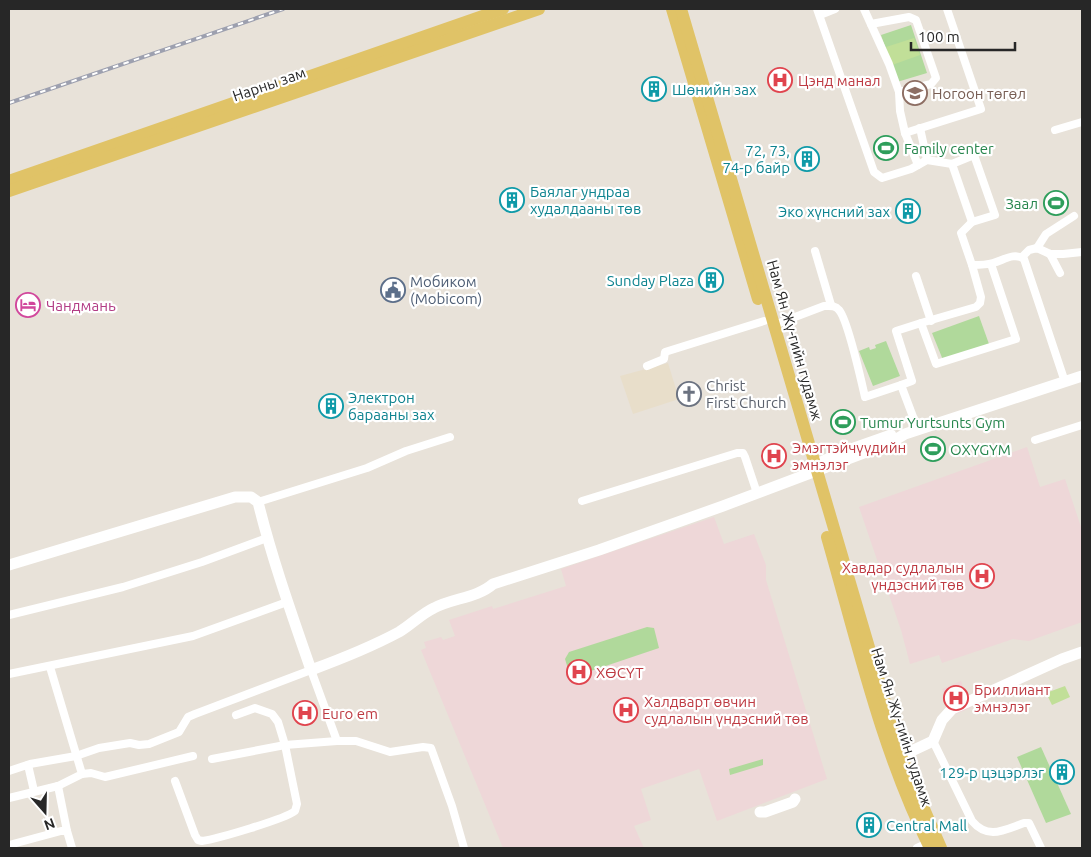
<svg xmlns="http://www.w3.org/2000/svg" width="1091" height="857" font-family="Ubuntu,sans-serif">
	<rect width="100%" height="100%" fill="#e8e2d9"/>
	<path fill="#e8deca" d="M668 363 679 399 633 414 620 376Z"/>
	<g fill="#eed7d8">
		<path d="M1027 447 1040 487 1065 479 1082 530V622L1029 641 1013 639 942 663 939 655 910 664 901 630 859 507Z"/>
		<path d="M714 517 724 544 754 534 766 565V580L827 779 717 821 699 769 641 789 651 820 634 826 644 848H503L421 650 426 648 424 642 441 637 443 640 455 636 449 620 492 606 493 609 566 586 561 569Z"/>
		<path d="M961 681 971 708 953 715 942 689Z"/>
	</g>
	<g fill="#b0d99b">
		<path d="M911 25 927 73 897 82 881 35Z"/>
		<path d="M979 316 989 344 943 360 932 333Z"/>
		<path d="M886 341 900 376 873 386 859 351 869 347 870 350 876 348 875 345Z"/>
		<path d="M647 627 654 628 659 648 573 677 568 669 565 659 569 652Z"/>
		<path d="M1041 747 1071 814 1046 823 1017 757Z"/>
		<path d="M763 759V765L730 775 729 769Z"/>
	</g>
	<g fill="#c1df98">
		<path d="M914 38 920 55 892 65 886 47Z"/>
		<path d="M1065 686 1070 697 1052 705 1046 693Z"/>
	</g>
	<g fill="none" stroke-linecap="round" stroke-linejoin="round">
		<g stroke="#fff" stroke-width="8">
			<path d="M817 9 874 172 882 178 911 169 927 160 952 164 974 155 995 215 972 222 961 233 972 265C979 265 986 265 993 263 1004 260 1014 252 1024 259L1065 382"/>
			<path d="M864 9 889 64 899 92 900 111 905 133"/>
			<path d="M820 15 835 9"/>
			<path d="M871 24 909 17 916 20 936 78 931 84 899 92"/>
			<path d="M920 128 927 160"/>
			<path d="M1055 130 1082 122"/>
			<path d="M952 164 972 222"/>
			<path d="M918 165 905 133 981 109 947 9"/>
			<path d="M1037 248 1046 234 1074 216"/>
			<path d="M815 251 831 305"/>
			<path d="M1050 254 1060 273"/>
			<path d="M1022 257 1029 250 1037 248 1050 254H1063L1082 252"/>
			<path d="M916 276 931 321"/>
			<path d="M921 323 976 307 980 303 981 297 972 265"/>
			<path d="M774 325 824 306C830 306 835 305 839 310 848 320 861 380 865 397L901 385 918 430"/>
			<path d="M647 366 664 359 665 352 764 321"/>
			<path d="M901 385 912 381 896 331 921 323 936 364 1016 339 991 264"/>
			<path d="M1035 440 1082 425"/>
			<path d="M582 501 737 453H743L745 457 757 493"/>
			<path d="M258 502 367 468 406 451 450 437"/>
			<path d="M9 615 123 587 202 562 267 538"/>
			<path d="M9 674 193 636 287 602"/>
			<path d="M933 741 972 821C988 840 1004 830 1024 823H1029L1041 848"/>
			<path d="M212 759 285 745 337 741"/>
			<path d="M28 765 34 791"/>
			<path d="M9 771 30 764 76 756 99 748 130 743 139 745 149 744 179 732 188 717 195 714 311 670 337 741H356L390 752 423 747 431 748 452 806 464 848"/>
			<path d="M82 774 91 773 105 777 193 756"/>
			<path d="M175 781 195 835 198 840 202 841C217 839 285 819 295 811L297 804 285 745 278 722 272 714 255 708 236 715"/>
			<path d="M58 786 67 831"/>
			<path d="M9 798 58 786 82 774 50 667"/>
			<path d="M9 845 61 831H67L72 848"/>
			<path d="M917 848 928 843"/>
		</g>
		<g stroke="#fff" stroke-width="11">
			<path d="M813 466 840 453 891 435"/>
			<path d="M9 565 235 497H251L258 502C272 559 292 615 311 670 341 659 371 647 399 632 411 625 421 614 434 608 453 598 477 598 493 584L599 550 723 506 890 443 905 434 1082 376"/>
			<path d="M901 756 933 741 942 720 952 709 1062 659 1082 652"/>
			<path d="M760 812H765L793 802 795 799"/>
		</g>
		<g stroke="#e0c367" stroke-width="12">
			<path d="M672 9 758 299"/>
			<path d="M681 9 901 756 941 848"/>
			<path d="M9 181 503 9"/>
			<path d="M9 191 539 9"/>
			<path d="M827 537C857 641 881 750 930 848"/>
		</g>
		<defs>
			<path id="rail" d="M9 103 283 9"/>
		</defs>
		<use href="#rail" stroke="#9da0af" stroke-width="4"/>
		<use href="#rail" stroke="#fff" stroke-width="2" stroke-dasharray="5.5" stroke-linecap="butt"/>
	</g>
	<defs>
		<symbol id="hospital-ring" viewBox="-11 -11 22 22"><circle r="9.5" fill="#fff" stroke="#e0444e" stroke-width="1.5"/><path d="M-5-5h3v3.5h4V-5h3V5h-3V1.5h-4V5h-3Z" fill="#e0444e"/></symbol>
		<symbol id="building-ring" viewBox="-11 -11 22 22"><circle r="9.5" fill="#fff" stroke="#0f9aa8" stroke-width="1.5"/><path d="M-4-6H4V6H1V3H-1V6H-4ZM-2.5-4.3h1.7v1.8h-1.7ZM.8-4.3h1.7v1.8H.8ZM-2.5-1h1.7V.8h-1.7ZM.8-1h1.7V.8H.8Z" fill="#0f9aa8"/></symbol>
		<symbol id="school-ring" viewBox="-11 -11 22 22"><circle r="9.5" fill="#fff" stroke="#8d6e63" stroke-width="1.5"/><path d="M0-5L7-2L0 1L-7-2ZM-4 1L0 2.5L4 1V4Q0 6-4 4Z" fill="#8d6e63"/></symbol>
		<symbol id="stadium-ring" viewBox="-11 -11 22 22"><circle r="9.5" fill="#fff" stroke="#2e9e5b" stroke-width="1.5"/><path d="M0-5a6.5 5 0 1 0 0 10a6.5 5 0 1 0 0-10ZM-3.5-1.8h7v3.6h-7Z" fill="#2e9e5b"/></symbol>
		<symbol id="civic-ring" viewBox="-11 -11 22 22"><circle r="9.5" fill="#fff" stroke="#5c6f8a" stroke-width="1.5"/><path d="M-.6-6.5H3V-4.5H.6V-3L4-1V1h2V6H-6V1h2V-1L-.6-3ZM-1.2 2.5V6h2.4V2.5Z" fill="#5c6f8a"/></symbol>
		<symbol id="hotel-ring" viewBox="-11 -11 22 22"><circle r="9.5" fill="#fff" stroke="#d1479c" stroke-width="1.5"/><path d="M-6-4.5h1.5V1H6V5H4.5V3h-9V5H-6ZM-4 0a1.8 1.8 0 1 1 3.6 0ZM.5 0V-2.5h3Q6-2.5 6 0Z" fill="#d1479c"/></symbol>
		<symbol id="church-ring" viewBox="-11 -11 22 22"><circle r="9.5" fill="#fff" stroke="#6b7280" stroke-width="1.5"/><path d="M-1.2-6h2.4v3.5h3.3v2.4h-3.3V6h-2.4V-.1h-3.3v-2.4h3.3Z" fill="#6b7280"/></symbol>
	</defs>
	<g fill-rule="evenodd">
		<use href="#hospital-ring" x="766" y="66" width="28" height="28"/>
		<use href="#building-ring" x="640" y="75" width="28" height="28"/>
		<use href="#school-ring" x="901" y="79" width="28" height="28"/>
		<use href="#stadium-ring" x="872" y="134" width="28" height="28"/>
		<use href="#building-ring" x="793" y="145" width="28" height="28"/>
		<use href="#building-ring" x="498" y="186" width="28" height="28"/>
		<use href="#stadium-ring" x="1042" y="189" width="28" height="28"/>
		<use href="#building-ring" x="894" y="197" width="28" height="28"/>
		<use href="#building-ring" x="697" y="266" width="28" height="28"/>
		<use href="#civic-ring" x="379" y="276" width="28" height="28"/>
		<use href="#hotel-ring" x="14" y="291" width="28" height="28"/>
		<use href="#church-ring" x="675" y="380" width="28" height="28"/>
		<use href="#building-ring" x="317" y="392" width="28" height="28"/>
		<use href="#stadium-ring" x="829" y="408" width="28" height="28"/>
		<use href="#stadium-ring" x="919" y="435" width="28" height="28"/>
		<use href="#hospital-ring" x="760" y="442" width="28" height="28"/>
		<use href="#hospital-ring" x="968" y="562" width="28" height="28"/>
		<use href="#hospital-ring" x="565" y="658" width="28" height="28"/>
		<use href="#hospital-ring" x="942" y="684" width="28" height="28"/>
		<use href="#hospital-ring" x="612" y="696" width="28" height="28"/>
		<use href="#hospital-ring" x="291" y="699" width="28" height="28"/>
		<use href="#building-ring" x="1048" y="758" width="28" height="28"/>
		<use href="#building-ring" x="855" y="811" width="28" height="28"/>
	</g>
	<g text-anchor="middle" dominant-baseline="central" stroke-width="4.5" stroke-linejoin="round" paint-order="stroke">
		<g font-size="15" fill="#be3a42" stroke="#fff" text-anchor="start">
			<text x="798" y="80">Цэнд манал</text>
			<text x="792" y="447">Эмэгтэйчүүдийн<tspan x="792" dy="17">эмнэлэг</tspan></text>
			<text x="964" y="567" text-anchor="end">Хавдар судлалын<tspan x="964" dy="17">үндэсний төв</tspan></text>
			<text x="596" y="672">ХӨСҮТ</text>
			<text x="974" y="689">Бриллиант<tspan x="974" dy="17">эмнэлэг</tspan></text>
			<text x="644" y="701">Халдварт өвчин<tspan x="644" dy="17">судлалын үндэсний төв</tspan></text>
			<text x="322" y="713">Euro em</text>
		</g>
		<g font-size="15" fill="#272727" stroke="#fff">
			<text transform="translate(269 84) rotate(-19)">Нарны зам</text>
			<text transform="translate(795 340) rotate(74)">Нам Ян Жү-гийн гудамж</text>
			<text transform="translate(902 727) rotate(72)">Нам Ян Жү-гийн гудамж</text>
		</g>
		<g font-size="15" fill="#0d838f" stroke="#fff" text-anchor="start">
			<text x="672" y="89">Шөнийн зах</text>
			<text x="790" y="150" text-anchor="end">72, 73,<tspan x="790" dy="17">74-р байр</tspan></text>
			<text x="530" y="191">Баялаг ундраа<tspan x="530" dy="17">худалдааны төв</tspan></text>
			<text x="890" y="211" text-anchor="end">Эко хүнсний зах</text>
			<text x="694" y="280" text-anchor="end">Sunday Plaza</text>
			<text x="348" y="397">Электрон<tspan x="348" dy="17">барааны зах</tspan></text>
			<text x="1044" y="772" text-anchor="end">129-р цэцэрлэг</text>
			<text x="886" y="825">Central Mall</text>
		</g>
		<g font-size="15" fill="#785e54" stroke="#fff" text-anchor="start">
			<text x="932" y="93">Ногоон төгөл</text>
		</g>
		<g font-size="15" fill="#27864d" stroke="#fff" text-anchor="start">
			<text x="904" y="148">Family center</text>
			<text x="1038" y="203" text-anchor="end">Заал</text>
			<text x="860" y="422">Tumur Yurtsunts Gym</text>
			<text x="950" y="449">OXYGYM</text>
		</g>
		<g font-size="15" fill="#4e5e75" stroke="#fff" text-anchor="start">
			<text x="410" y="281">Мобиком<tspan x="410" dy="17">(Mobicom)</tspan></text>
		</g>
		<g font-size="15" fill="#b23c85" stroke="#fff" text-anchor="start">
			<text x="46" y="305">Чандмань</text>
		</g>
		<g font-size="15" fill="#5b616d" stroke="#fff" text-anchor="start">
			<text x="706" y="385">Christ<tspan x="706" dy="17">First Church</tspan></text>
		</g>
	</g>
	<rect width="1091" height="857" fill="none" stroke="#272727" stroke-width="20"/>
	<g transform="translate(45 812) rotate(160)" stroke="#ffffff" stroke-width="4" paint-order="stroke">
	<path d="M0-4L9 19L0 12L-9 19Z" fill="#272727"/>
	<text y="-8" font-size="14" font-weight="bold" text-anchor="middle" fill="#272727">N</text>
	</g>
	<path d="M911 42v8h104v-8" fill="none" stroke="#272727" stroke-width="2.5"/>
	<text x="918" y="42" font-size="15" fill="#272727" stroke="#ffffff" stroke-width="4" paint-order="stroke">100 m</text>
</svg>
